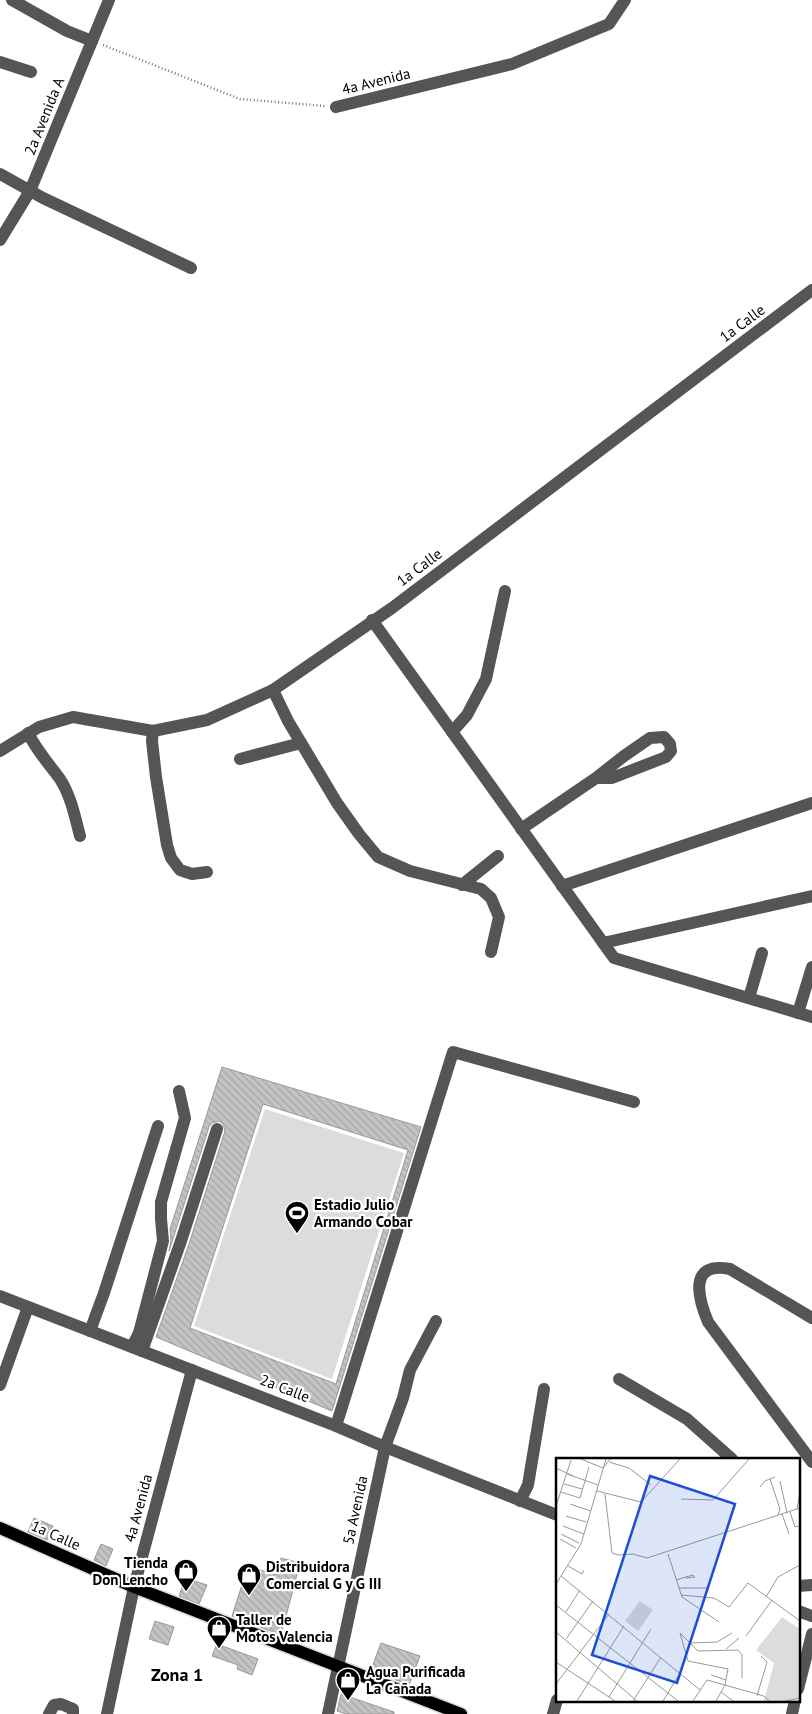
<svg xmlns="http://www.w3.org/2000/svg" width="812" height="1714" font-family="'PT Sans',sans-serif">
	<defs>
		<pattern id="building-back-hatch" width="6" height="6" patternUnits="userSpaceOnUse" patternTransform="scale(1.25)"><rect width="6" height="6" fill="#c4c4c4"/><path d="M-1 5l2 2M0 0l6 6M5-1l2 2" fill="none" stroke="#a7a7a7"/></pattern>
	</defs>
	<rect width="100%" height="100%" fill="#fff"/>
	<path fill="#dcdcdc" d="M265 1109 404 1153 332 1379 194 1326Z"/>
	<g fill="url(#building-back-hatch)" stroke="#999" fill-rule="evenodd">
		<path d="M222 1067 421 1127 332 1411 156 1337 189 1244 225 1131 223 1124 219 1121 212 1123 209 1127 169 1251 171 1241 170 1229ZM263 1104 408 1150 336 1384 190 1328Z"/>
		<path d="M34 1518 53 1526 47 1540 28 1532Z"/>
		<path d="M101 1544 113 1549 106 1566 94 1560Z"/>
		<path d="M281 1558 300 1563 281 1635 232 1616 248 1566 276 1575Z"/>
		<path d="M185 1578 207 1585 199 1604 179 1596Z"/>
		<path d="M155 1621 174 1627 168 1645 149 1639Z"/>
		<path d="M381 1643 420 1656 409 1685 371 1670Z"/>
		<path d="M217 1644 258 1659 252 1675 237 1669 238 1665 212 1656Z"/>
		<path d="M341 1694 394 1712V1714H346L337 1711Z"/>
	</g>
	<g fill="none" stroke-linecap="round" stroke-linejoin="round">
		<defs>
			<path id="major" d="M0 1528 134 1587 461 1714"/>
		</defs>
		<use href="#major" stroke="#dbdbdb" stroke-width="15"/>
		<path stroke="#777" stroke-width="2.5" stroke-dasharray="1 2.5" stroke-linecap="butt" d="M103 45 240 99 325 106"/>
		<g stroke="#555" stroke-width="12">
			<path d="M12 0 67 31 92 41"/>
			<path d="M0 62 31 72"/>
			<path d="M336 107 512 64 609 24 625 0"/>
			<path d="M0 174 43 198 191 268"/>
			<path d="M0 240 30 191 109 0"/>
			<path d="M372 620 614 958 812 1017"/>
			<path d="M273 690 288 721 337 803 359 834 378 857 410 871 481 889 491 898 499 917 491 952"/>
			<path d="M153 731 152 741 156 777 167 845 171 858 180 870 192 874 207 872"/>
			<path d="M452 732 467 715 486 679 505 591"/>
			<path d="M28 733C37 751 49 764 60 779 71 796 75 817 80 836"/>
			<path d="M0 751 39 727 73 717 153 731 207 720 273 690 392 608 812 290"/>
			<path d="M240 759 301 743"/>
			<path d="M521 829 596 778 624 756 650 738 664 737 670 744 671 751 666 757 612 778H596"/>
			<path d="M462 885 498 856"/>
			<path d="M562 886 812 803"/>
			<path d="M603 943 812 896"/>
			<path d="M749 998 762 953"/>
			<path d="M798 1013 812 967"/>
			<path d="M0 1296 336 1426 385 1447 557 1515"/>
			<path d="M812 1318 730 1269C688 1261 698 1298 708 1322L812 1462"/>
			<path d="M90 1331 104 1293 158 1126"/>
			<path d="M132 1347 139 1333 163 1241 161 1219V1202L185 1118 179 1091"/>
			<path d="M142 1351 181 1241 217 1129"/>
			<path d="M619 1379 687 1419 732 1459"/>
			<path d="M0 1385 28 1307"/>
			<path d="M336 1426 453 1052 634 1102"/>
			<path d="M520 1501 528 1485 544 1389"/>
			<path d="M798 1586 812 1585"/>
			<path d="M798 1611 812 1616"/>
			<path d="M798 1689 812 1634"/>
			<path d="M49 1714 54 1705 61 1704 73 1709V1714"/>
			<path d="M107 1714 134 1587 192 1370"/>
			<path d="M328 1714 385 1447 403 1398 410 1370 436 1321"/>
			<path d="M553 1714 557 1700"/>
			<path d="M792 1714 795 1700"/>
		</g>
		<use href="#major" stroke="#000" stroke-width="12"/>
	</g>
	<defs>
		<symbol id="stadium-pin" viewBox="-11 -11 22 30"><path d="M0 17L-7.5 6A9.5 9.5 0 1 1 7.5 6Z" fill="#000" stroke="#fff"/><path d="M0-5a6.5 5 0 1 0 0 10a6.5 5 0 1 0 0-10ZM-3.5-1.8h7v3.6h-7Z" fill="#fff"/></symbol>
		<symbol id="shop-pin" viewBox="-11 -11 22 30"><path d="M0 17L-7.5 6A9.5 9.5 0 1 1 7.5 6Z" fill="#000" stroke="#fff"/><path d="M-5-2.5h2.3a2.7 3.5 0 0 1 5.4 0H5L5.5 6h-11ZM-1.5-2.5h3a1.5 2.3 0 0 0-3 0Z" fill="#fff"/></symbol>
	</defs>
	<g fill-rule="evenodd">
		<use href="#stadium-pin" x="283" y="1199" width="28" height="38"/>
		<use href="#shop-pin" x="172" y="1557" width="28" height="38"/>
		<use href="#shop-pin" x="235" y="1561" width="28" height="38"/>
		<use href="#shop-pin" x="205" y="1614" width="28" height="38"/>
		<use href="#shop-pin" x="334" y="1666" width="28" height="38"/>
	</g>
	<g text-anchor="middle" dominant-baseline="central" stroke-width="4.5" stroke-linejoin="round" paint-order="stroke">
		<g font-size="15" fill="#000" stroke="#fff">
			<text transform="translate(376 81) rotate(-14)">4a Avenida</text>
			<text transform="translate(44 116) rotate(-68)">2a Avenida A</text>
			<text transform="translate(742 323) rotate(-37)">1a Calle</text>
			<text transform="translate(419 567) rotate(-37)">1a Calle</text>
			<text transform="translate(285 1388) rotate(21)">2a Calle</text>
			<text transform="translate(138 1508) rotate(-75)">4a Avenida</text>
			<text transform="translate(355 1510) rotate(-78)">5a Avenida</text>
			<text transform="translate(56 1535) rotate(24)">1a Calle</text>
		</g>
		<g font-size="15" font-weight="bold" fill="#000" stroke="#fff" text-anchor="start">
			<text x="314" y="1204">Estadio Julio<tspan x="314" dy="17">Armando Cobar</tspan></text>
			<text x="168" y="1562" text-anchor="end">Tienda<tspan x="168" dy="17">Don Lencho</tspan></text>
			<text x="266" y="1566">Distribuidora<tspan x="266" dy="17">Comercial G y G III</tspan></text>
			<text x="236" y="1619">Taller de<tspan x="236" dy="17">Motos Valencia</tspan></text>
			<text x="366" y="1671">Agua Purificada<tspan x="366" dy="17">La Cañada</tspan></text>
		</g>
		<g font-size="18" font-weight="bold" fill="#000" stroke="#fff">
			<text x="177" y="1674">Zona 1</text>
		</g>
	</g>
	<g transform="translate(556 1458)">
		<rect width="244" height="244" fill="#fff"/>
		<path d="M226 159 244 171V243H208L218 205 200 192Z" fill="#dcdcdc"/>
		<path d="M84 143 97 152 82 173 69 163Z" fill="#dcdcdc"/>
		<path fill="none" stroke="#999" stroke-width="1" d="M25 1 47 10 54 1M53 4 73 10 95 27M0 10 17 18M11 16 42 27M214 21 224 51 222 57M224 23 231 55M8 26 26 31M204 29 209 23 219 19M41 33 85 44 124 1M5 34 24 40 33 9M49 36 56 95 62 97 77 96 91 100 244 50M125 41 157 42 193 1M14 46 35 53M0 48 15 2M241 51 244 34M234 54 239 69 243 68M226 56 233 76M10 58 30 64M7 68 28 76M5 76 23 85M4 81 20 90M112 96 126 139 163 164M12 108 26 116 28 112M5 118 144 232M120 122 137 117 139 119 130 120M0 126 25 86 50 1M123 130H152M125 137 158 140 173 149 192 125 244 163M210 139 222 119 244 107M0 147 122 243M10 154 24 132M0 174 81 243M190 178 216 142M10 181 37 143M135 185 161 184 176 175M170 191 183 180M0 204 59 243M155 217 170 222M0 226 53 156M165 234 177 243M201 238 211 204 205 198M53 239 95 171M21 243 68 168M77 243 105 199M107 243 124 215M137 243 151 222 208 238 213 243M160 243 169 227 172 211 132 203 124 175 142 193 182 192 186 197V220M229 243 244 240"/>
		<path fill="#1d4ed8" fill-opacity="0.15" stroke="#1d4ed8" stroke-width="2.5" d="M94 18 179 46 121 225 36 197Z"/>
		<rect width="244" height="244" fill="none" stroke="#000" stroke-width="2.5"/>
	</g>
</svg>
